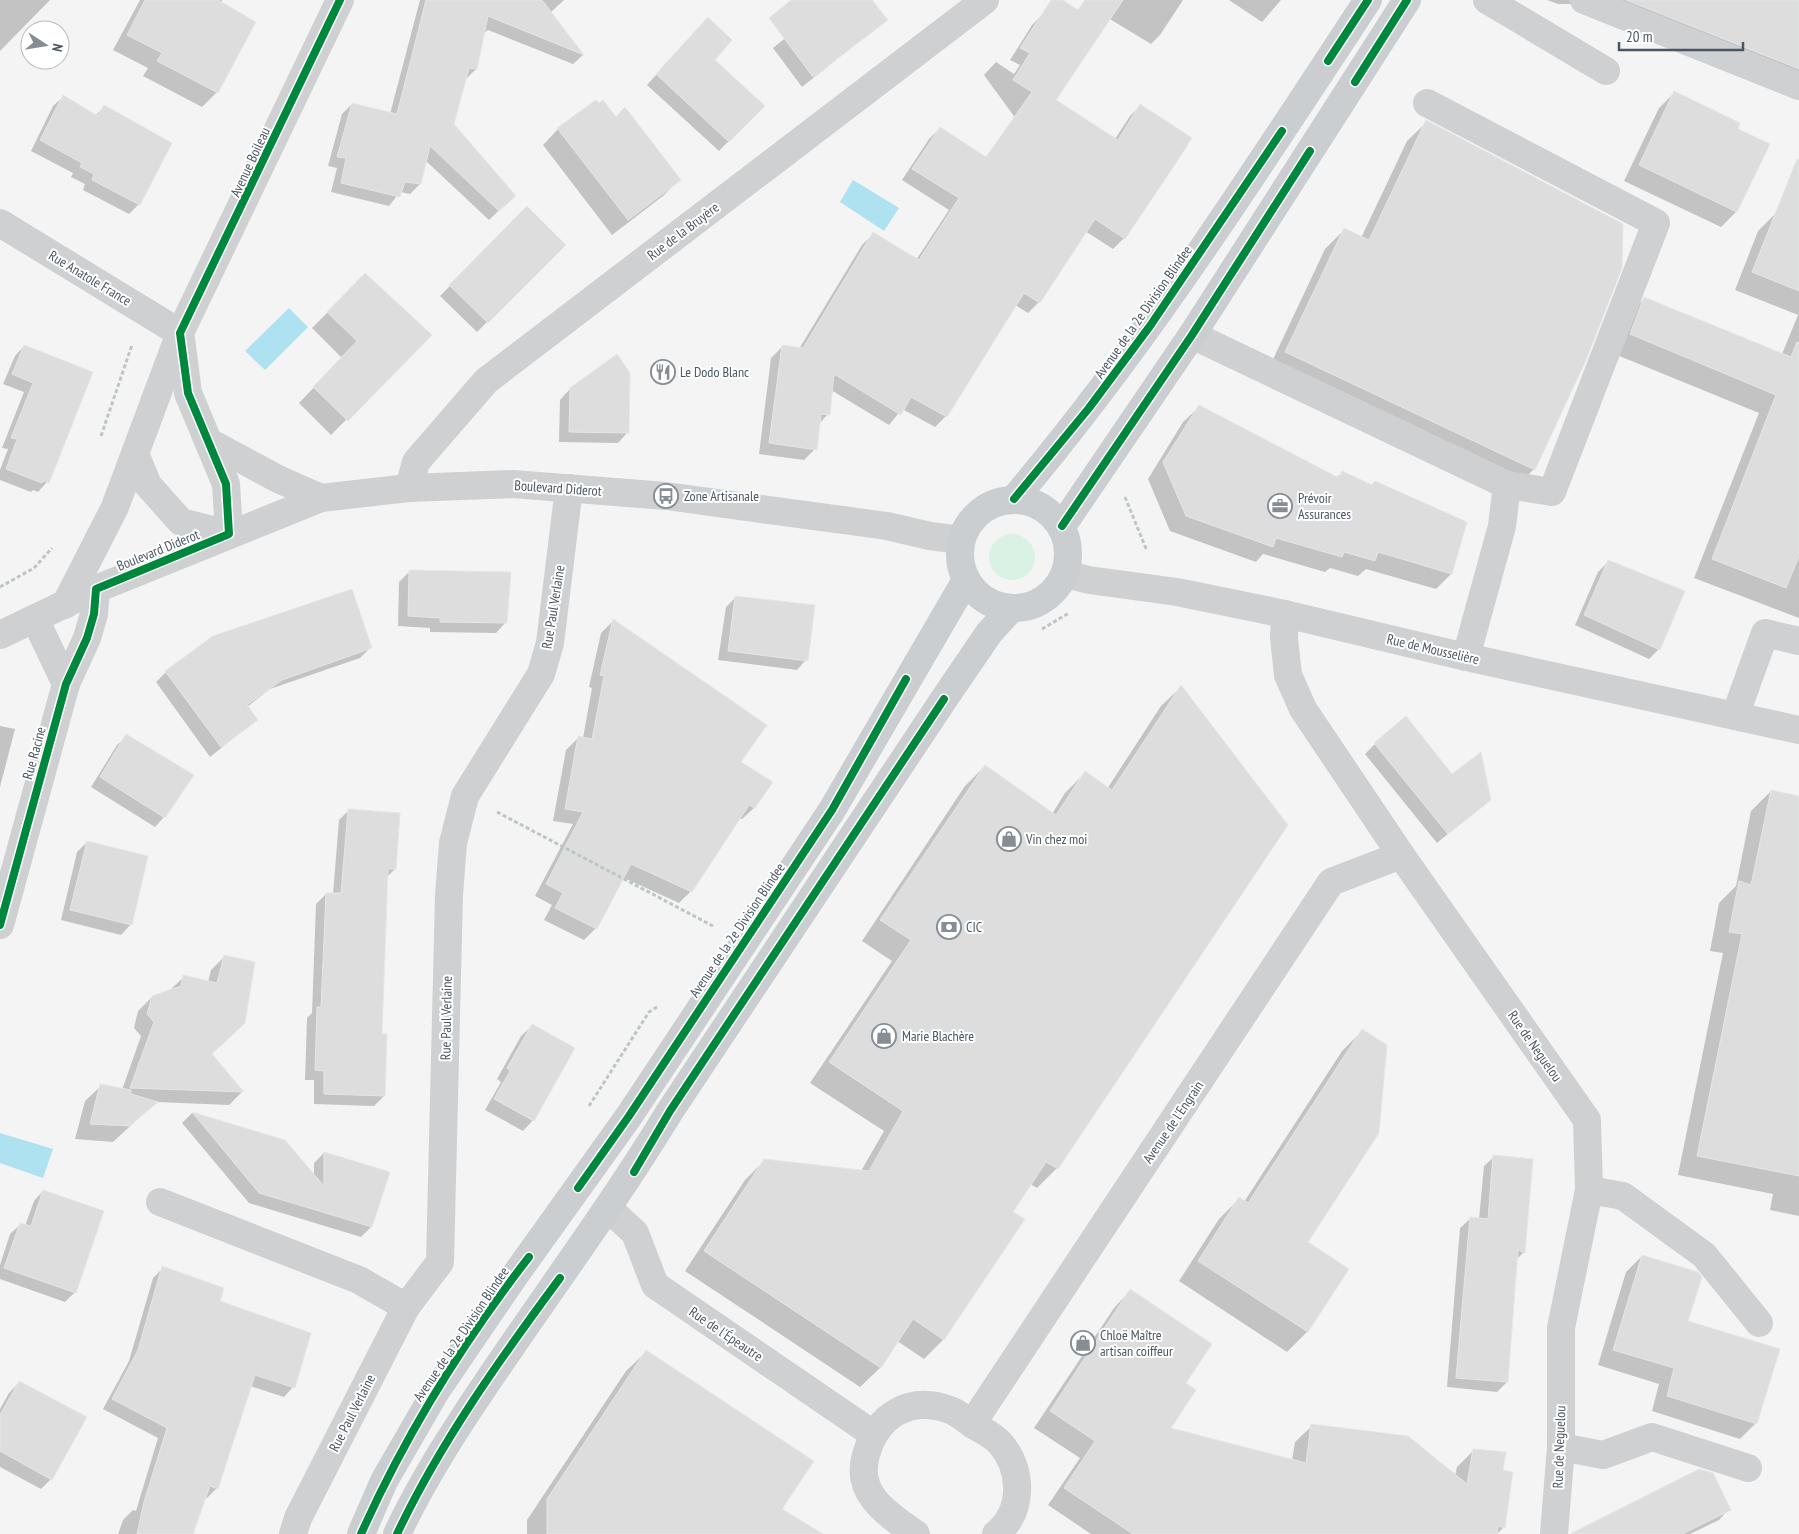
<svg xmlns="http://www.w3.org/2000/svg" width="1799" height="1534" font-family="'PT Sans Narrow',sans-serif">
	<rect width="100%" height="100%" fill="#f4f4f4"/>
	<circle fill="#d9f2e3" cx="1012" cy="557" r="23"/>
	<g fill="#aee2f0">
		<path d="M853 180 899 208 884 231 840 202Z"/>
		<path d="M289 308 308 327 265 370 245 351Z"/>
		<path d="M0 1133 53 1149 43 1178 0 1163Z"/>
	</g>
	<g fill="#0003">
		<path d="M0 0H50L0 51Z"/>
		<path d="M140 0H222L217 92 202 107 143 76 148 68 113 50Z"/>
		<path d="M420 0H564L550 13 583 55 573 64 488 30 483 34 476 69 466 79 453 124 514 196 489 220 425 160 420 184 410 194 400 192 389 206 331 192 337 168 328 166 342 114 352 104 390 114Z"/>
		<path d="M832 0H871L886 20 802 87 773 48Z"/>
		<path d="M1101 0H1183L1160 35 1151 44 1095 10Z"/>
		<path d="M1229 0H1281L1262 22Z"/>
		<path d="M1547 0H1799V100L1786 90 1571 4H1558Z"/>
		<path d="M1083 5 1054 100 1115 139 1130 116 1141 105 1124 238 1113 249 1085 231 1039 302 1028 313 1015 305 946 416 935 427 902 409 889 425 831 390 828 414 818 425 815 449 804 460 759 454 771 358 782 347 799 349 862 245 873 234 916 260 949 210 902 180 929 139 940 128 986 158 1027 134 984 75 996 62 1014 74 1020 65 1010 60 1032 25 1043 14 1077 11Z"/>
		<path d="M674 55 763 106 719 151 647 85Z"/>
		<path d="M1674 93 1736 129V212L1721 227 1624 181 1659 108Z"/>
		<path d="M63 97 95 116 104 107 139 204 129 214 83 190 85 184 71 177 73 173 31 151 53 106Z"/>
		<path d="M615 118 679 180 663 196 612 235 543 145 558 129Z"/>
		<path d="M1427 122 1534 469 1514 489 1267 372 1325 249 1344 230 1361 238 1407 141Z"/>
		<path d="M527 208 565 245 477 332 440 296Z"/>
		<path d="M1777 212 1799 221V618L1694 578 1759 413 1612 353 1626 317 1644 299 1782 354 1798 315 1735 290 1758 231Z"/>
		<path d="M365 275 430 335 331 435 299 403 342 358 312 328Z"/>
		<path d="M24 346 91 372 47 482 38 492 33 490 31 492 0 480V470L8 449 2 448 24 392 3 384 15 356Z"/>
		<path d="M570 389 628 432 618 443 559 442 560 400Z"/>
		<path d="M1199 407 1336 478 1342 473 1371 486 1375 482 1451 574 1436 589 1366 569 1358 576 1330 568 1325 572 1263 554 1256 562 1170 531 1148 479 1183 422Z"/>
		<path d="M1608 562 1659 649 1649 659 1575 625 1598 572Z"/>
		<path d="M410 571 506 622 496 633 430 632V628L398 626 399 582Z"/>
		<path d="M736 597 806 660 797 670 718 660 726 607Z"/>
		<path d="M613 621 740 762 771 783 754 808 742 819 739 818 691 891 679 903 622 877 596 928 584 940 544 920 552 905 535 896 573 824 553 821 566 750 578 738H583L592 688 589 687 601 633Z"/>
		<path d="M370 648 360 658 270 689 247 707 256 720 210 757 156 682 166 672Z"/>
		<path d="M1181 687 1287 825 1057 1168 1037 1188 1030 1184 1012 1212 943 1340 924 1359 897 1341 880 1368 860 1387 685 1271 745 1180 765 1160 861 1171 884 1131 810 1083 892 961 862 941 965 786 985 766 1052 814 1065 793 1085 773 1107 789 1161 706Z"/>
		<path d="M0 726 15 729 0 787Z"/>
		<path d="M127 736 164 817 155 827 91 787 117 745Z"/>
		<path d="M1375 744 1451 775 1489 800 1437 843 1365 754Z"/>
		<path d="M1771 791 1799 797V1216L1770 1210 1773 1194 1678 1175 1723 953 1710 951 1719 903 1736 886 1751 811Z"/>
		<path d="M349 810 395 869 387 877 381 1035 384 1096 374 1106 314 1104V1080H305L307 1018 312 1013 316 904 326 894H333L339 820Z"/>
		<path d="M87 842 131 924 121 935 61 920 77 852Z"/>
		<path d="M225 956 211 1054 242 1092 229 1105 156 1102 113 1142 75 1139 85 1101 101 1086 122 1090 141 1036 134 1028 138 1011 152 997 170 990 184 977 208 982 211 970Z"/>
		<path d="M532 1026 533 1120 523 1131 485 1110 501 1082 497 1079 521 1036Z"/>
		<path d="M1362 1031 1306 1242 1347 1270 1307 1332 1287 1352 1179 1281 1219 1219 1239 1199 1244 1202 1342 1051Z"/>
		<path d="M192 1113 284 1141 314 1176V1163L324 1153 371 1227 361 1237 249 1203 182 1123Z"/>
		<path d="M1494 1157 1524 1252 1516 1260 1507 1382 1497 1392 1447 1387 1460 1228 1470 1219H1479L1484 1166Z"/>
		<path d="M43 1191 75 1292 65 1302 0 1279V1265L10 1234 20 1225 25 1226 34 1201Z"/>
		<path d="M1642 1256 1756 1423 1740 1439 1652 1411 1659 1384 1598 1365 1626 1272Z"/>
		<path d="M163 1268 293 1387 284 1397 250 1386 217 1488 207 1498 205 1497 192 1534H118L123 1520 133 1510 136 1511 158 1438 103 1409 129 1361 153 1278Z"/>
		<path d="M1130 1291 1185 1383 1169 1428 1292 1460 1295 1442 1312 1426 1455 1476 1457 1467 1474 1450 1502 1471 1504 1527 1497 1534H1091L1048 1505 1080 1458 1034 1428 1114 1308Z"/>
		<path d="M646 1352 780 1510 820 1534H527V1520L626 1371Z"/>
		<path d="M19 1382 51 1479 41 1489 0 1467V1409L9 1393Z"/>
		<path d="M1729 1509 1719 1520 1690 1534H1603Z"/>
	</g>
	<g fill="#ddddde" stroke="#e5e6e7">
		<path d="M145 0H218L256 22 218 93 157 61 162 53 127 35Z"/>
		<path d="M426 0H542L584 55 488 16 477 69 469 68 454 124 516 196 499 211 430 146 421 184 405 182 400 197 341 183 346 158 337 157 352 103 397 114Z"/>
		<path d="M791 0H872L888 20 813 77 769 18Z"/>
		<path d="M1051 0H1063L1078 10 1085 0H1123L1056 100 1118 140 1140 104 1192 138 1176 163 1125 239 1095 219 1040 303 1024 293 947 417 911 397 901 415 834 374 830 415 821 414 817 450 769 443 782 345 803 348 873 232 919 260 959 198 912 169 940 127 986 157 1032 92 1013 80 1030 53 1020 48Z"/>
		<path d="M1626 0H1799V69Z"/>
		<path d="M708 17 732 40 715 60 765 106 729 142 656 74Z"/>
		<path d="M1674 91 1740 123 1738 129 1770 144 1737 212 1639 165Z"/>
		<path d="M63 95 98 116 104 105 172 143 140 205 92 180 94 174 80 167 82 163 40 140Z"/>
		<path d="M596 100 599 103 603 100 616 117 625 107 681 180 628 220 557 128Z"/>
		<path d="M1426 120 1623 224 1622 268 1586 360 1535 470 1285 352 1344 228 1369 240Z"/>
		<path d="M1797 159H1799V291L1752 272Z"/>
		<path d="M527 206 566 245 488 323 449 285Z"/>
		<path d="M365 273 432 335 348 421 313 387 357 341 327 312Z"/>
		<path d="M1644 297 1791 357 1797 342 1799 343V556L1786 588 1712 559 1776 395 1630 334Z"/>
		<path d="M24 345 93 372 49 483 43 481 42 483 6 469 17 439 11 438 33 383 12 374Z"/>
		<path d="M617 354 630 373 629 433 569 432 570 388Z"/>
		<path d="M1199 405 1339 478 1342 471 1372 485 1375 481 1467 522 1452 574 1378 552 1375 561 1344 552 1342 557 1276 538 1273 547 1186 516 1163 462Z"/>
		<path d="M1608 560 1685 591 1660 650 1584 615Z"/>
		<path d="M409 570 511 572 507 623 440 622V618L408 616Z"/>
		<path d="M352 589 372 648 282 680 247 705 258 720 221 747 165 671 213 636Z"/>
		<path d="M735 596 815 605 808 661 728 651Z"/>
		<path d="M613 619 767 725 741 762 773 782 755 808 749 805 692 892 631 864 597 929 555 908 563 893 546 884 583 812 565 809 578 736 592 739 604 676 600 675Z"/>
		<path d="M1181 685 1288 825 1058 1169 1046 1162 1013 1212 1025 1219 944 1340 913 1319 881 1368 704 1251 764 1159 869 1171 903 1111 829 1062 911 940 880 920 985 765 1056 815 1085 771 1112 790Z"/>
		<path d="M1406 716 1452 774 1481 752 1491 800 1448 834 1374 743Z"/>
		<path d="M126 734 194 775 165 818 100 777Z"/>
		<path d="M1771 790 1799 796V1176L1697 1156 1742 934 1729 932 1739 881 1751 885Z"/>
		<path d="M348 809 400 813 396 869H388L382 1034H387L385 1096 324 1094V1071L315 1070 317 1007H321L326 893H341Z"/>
		<path d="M87 841 148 856 132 925 70 910Z"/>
		<path d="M224 955 255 962 245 1023 212 1054 244 1092 130 1088 154 1022 147 1014 152 996 181 986 183 975 217 983Z"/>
		<path d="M532 1024 575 1048 534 1121 494 1099 510 1071 507 1068Z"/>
		<path d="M1362 1029 1387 1045 1379 1133 1308 1242 1349 1269 1308 1332 1198 1261 1239 1197 1248 1203Z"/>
		<path d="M100 1084 131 1090V1094L158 1102 129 1126 90 1124Z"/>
		<path d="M192 1112 285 1140 324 1186V1152L390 1172 372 1227 259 1193Z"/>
		<path d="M1493 1155 1533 1159 1525 1253 1518 1250 1508 1382 1456 1378 1470 1217 1488 1219Z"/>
		<path d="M43 1190 104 1211 76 1293 4 1268 20 1223 31 1226Z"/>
		<path d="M1642 1255 1698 1272 1702 1277 1688 1321 1780 1349 1757 1424 1667 1396 1674 1368 1613 1350Z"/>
		<path d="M162 1266 224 1288 220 1301 311 1333 295 1388 255 1375 218 1489 210 1486 193 1534H137L144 1502 167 1428 112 1399 138 1350Z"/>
		<path d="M1130 1289 1212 1344 1186 1383 1196 1390 1171 1428 1306 1463 1311 1424 1408 1436 1467 1484 1473 1449 1506 1452 1503 1470 1513 1472 1505 1528 1498 1526 1497 1534H1133L1064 1488 1095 1441 1050 1411Z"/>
		<path d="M646 1350 814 1461 782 1509 823 1534H547V1499Z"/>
		<path d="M19 1381 87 1417 52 1480 0 1451V1415Z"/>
		<path d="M1699 1469 1713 1473 1731 1510 1682 1534H1570Z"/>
	</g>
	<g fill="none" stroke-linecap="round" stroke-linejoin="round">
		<g stroke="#bcc7c4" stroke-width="3" stroke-dasharray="4 2.5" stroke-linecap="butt">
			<path d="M101 436 132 345"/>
			<path d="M1125 497 1147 551"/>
			<path d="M0 587 34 568 52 548"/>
			<path d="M1042 629 1069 613"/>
			<path d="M497 812 713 926"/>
			<path d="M589 1106 649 1012 657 1007"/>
		</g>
		<g stroke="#ced0d2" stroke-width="28">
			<path d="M1487 0 1606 71"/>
			<path d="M1584 0 1799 86"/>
			<path d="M1427 103 1656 223 1552 492 1507 485"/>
			<path d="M0 223 180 333"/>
			<path d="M1192 335 1507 485 1502 526 1466 657"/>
			<path d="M181 339 188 393 226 484 229 534"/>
			<path d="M211 443 278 479 321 498"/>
			<path d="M136 456 148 485 181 522 229 534"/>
			<path d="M409 488 416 462 486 381 985 0"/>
			<path d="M1065 574 1089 580 1177 592 1285 614 1466 657 1799 730"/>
			<path d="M65 605 115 507 180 333 340 0"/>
			<path d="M1285 614 1284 638 1288 675 1303 709 1401 855 1587 1120 1589 1190 1561 1328V1447L1554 1534"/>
			<path d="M35 619 66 684"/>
			<path d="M0 635 96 589 321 498 409 488 513 484 666 496 887 526 930 536 961 540"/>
			<path d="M1735 716 1765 633 1799 641"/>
			<path d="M0 925 66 684 87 638 94 614 96 589"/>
			<path d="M1589 1190 1623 1196 1704 1255 1759 1323"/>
			<path d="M160 1202 359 1280 406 1307"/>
			<path d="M608 1208 635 1233 655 1285 873 1434"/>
			<path d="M972 1424 1331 882 1401 855"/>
			<path d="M1561 1447 1603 1455 1652 1437 1748 1468"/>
			<path d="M293 1534 298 1518 406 1307 440 1262 449 895 453 843 465 796 541 674 550 643 569 488"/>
			<path d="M916 1534C889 1515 854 1494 866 1455 877 1415 910 1395 950 1410 959 1413 967 1421 975 1426 983 1431 994 1436 1000 1443 1023 1470 1024 1511 996 1534"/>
		</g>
		<g stroke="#caced1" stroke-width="28">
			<path d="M1014 499C1146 343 1256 170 1368 0"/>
			<circle cx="1014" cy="554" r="54"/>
			<path d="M1062 526 1192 335 1407 0"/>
			<path d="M361 1534 384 1481 436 1391 513 1278 629 1116 832 810 966 580"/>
			<path d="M397 1534C423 1479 456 1428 490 1378 550 1289 614 1203 670 1111L944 699 989 633 1011 609"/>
		</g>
		<defs>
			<g id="cycleway">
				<path d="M1328 61 1368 0"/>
				<path d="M1355 82 1407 0"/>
				<path d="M1014 499 1089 408 1150 326 1282 131"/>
				<path d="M1062 526 1192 335 1310 151"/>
				<path d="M0 925 66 684 87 638 94 614 96 589 229 534 226 484 188 393 180 333 340 0"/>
				<path d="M634 1172 670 1111 944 699"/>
				<path d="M578 1188 629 1116 832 810 906 679"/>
				<path d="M361 1534C405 1436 463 1342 529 1257"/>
				<path d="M397 1534C440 1443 500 1359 560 1278"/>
			</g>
		</defs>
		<use href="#cycleway" stroke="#fff" stroke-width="11"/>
		<use href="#cycleway" stroke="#00873e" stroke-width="8"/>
	</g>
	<defs>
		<symbol id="restaurant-ring" viewBox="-11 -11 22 22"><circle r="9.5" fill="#fff" stroke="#868d94" stroke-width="1.5"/><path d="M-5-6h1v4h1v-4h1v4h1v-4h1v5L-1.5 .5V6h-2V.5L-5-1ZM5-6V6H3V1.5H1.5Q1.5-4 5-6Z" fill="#868d94"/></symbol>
		<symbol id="bus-ring" viewBox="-11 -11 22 22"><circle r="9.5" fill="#fff" stroke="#868d94" stroke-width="1.5"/><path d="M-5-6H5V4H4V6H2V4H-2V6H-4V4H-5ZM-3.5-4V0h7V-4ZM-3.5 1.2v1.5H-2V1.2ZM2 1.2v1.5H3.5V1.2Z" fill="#868d94"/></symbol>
		<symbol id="office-ring" viewBox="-11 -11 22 22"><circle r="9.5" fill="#fff" stroke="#868d94" stroke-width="1.5"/><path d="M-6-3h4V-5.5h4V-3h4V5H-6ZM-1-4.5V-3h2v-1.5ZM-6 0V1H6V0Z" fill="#868d94"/></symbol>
		<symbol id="shop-ring" viewBox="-11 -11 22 22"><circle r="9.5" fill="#fff" stroke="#868d94" stroke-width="1.5"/><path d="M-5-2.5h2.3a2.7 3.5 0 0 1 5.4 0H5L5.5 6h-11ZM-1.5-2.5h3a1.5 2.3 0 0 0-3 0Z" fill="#868d94"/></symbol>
		<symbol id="bank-ring" viewBox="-11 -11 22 22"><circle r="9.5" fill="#fff" stroke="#868d94" stroke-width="1.5"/><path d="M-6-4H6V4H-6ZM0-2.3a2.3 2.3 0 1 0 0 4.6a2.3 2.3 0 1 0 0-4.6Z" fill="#868d94"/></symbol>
	</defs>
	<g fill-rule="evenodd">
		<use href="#restaurant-ring" x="649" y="358" width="28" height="28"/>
		<use href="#bus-ring" x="652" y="482" width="28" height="28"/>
		<use href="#office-ring" x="1266" y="492" width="28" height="28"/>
		<use href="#shop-ring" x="995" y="825" width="28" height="28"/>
		<use href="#bank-ring" x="935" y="913" width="28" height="28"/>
		<use href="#shop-ring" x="870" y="1022" width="28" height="28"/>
		<use href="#shop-ring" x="1069" y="1329" width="28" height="28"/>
	</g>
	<g text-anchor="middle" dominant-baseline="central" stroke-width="4" stroke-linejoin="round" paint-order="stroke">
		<g font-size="14" fill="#4a5661" stroke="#fff">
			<text transform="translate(250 162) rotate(-65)">Avenue Boileau</text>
			<text transform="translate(683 231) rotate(-37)">Rue de la Bruyère</text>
			<text transform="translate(90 278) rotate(31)">Rue Anatole France</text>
			<text transform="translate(1143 312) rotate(-55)">Avenue de la 2e Division Blindee</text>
			<text transform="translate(558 488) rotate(4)">Boulevard Diderot</text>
			<text transform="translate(158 550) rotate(-22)">Boulevard Diderot</text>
			<text transform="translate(553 607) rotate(-81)">Rue Paul Verlaine</text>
			<text transform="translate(1433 649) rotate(13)">Rue de Mousselière</text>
			<text transform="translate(34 753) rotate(-75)">Rue Racine</text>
			<text transform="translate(737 930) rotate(-56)">Avenue de la 2e Division Blindee</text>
			<text transform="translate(446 1018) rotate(-89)">Rue Paul Verlaine</text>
			<text transform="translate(1535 1046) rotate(55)">Rue de Neguelou</text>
			<text transform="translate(1173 1122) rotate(-56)">Avenue de l'Engrain</text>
			<text transform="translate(461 1334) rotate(-56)">Avenue de la 2e Division Blindee</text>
			<text transform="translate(726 1334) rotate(34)">Rue de l'Épeautre</text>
			<text transform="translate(352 1413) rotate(-63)">Rue Paul Verlaine</text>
			<text transform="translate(1559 1447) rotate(-88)">Rue de Neguelou</text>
		</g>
		<g font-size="14" fill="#4a5661" stroke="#fff" text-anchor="start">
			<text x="680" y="372">Le Dodo Blanc</text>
			<text x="684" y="496">Zone Artisanale</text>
			<text x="1298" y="498">Prévoir<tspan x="1298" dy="16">Assurances</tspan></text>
			<text x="1026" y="839">Vin chez moi</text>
			<text x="966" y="927">CIC</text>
			<text x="902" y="1036">Marie Blachère</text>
			<text x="1100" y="1335">Chloë Maître<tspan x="1100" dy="16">artisan coiffeur</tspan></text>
		</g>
	</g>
	<g transform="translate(45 45) rotate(102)"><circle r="24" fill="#ffffff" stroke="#b7bbc0"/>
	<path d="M0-4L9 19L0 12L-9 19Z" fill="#868d94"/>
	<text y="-8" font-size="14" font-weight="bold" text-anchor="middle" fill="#4a5661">N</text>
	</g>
	<path d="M1619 42v8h124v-8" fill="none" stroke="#4a5661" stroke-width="2.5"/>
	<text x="1626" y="42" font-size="15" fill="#4a5661" stroke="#ffffff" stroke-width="4" paint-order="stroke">20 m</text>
</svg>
